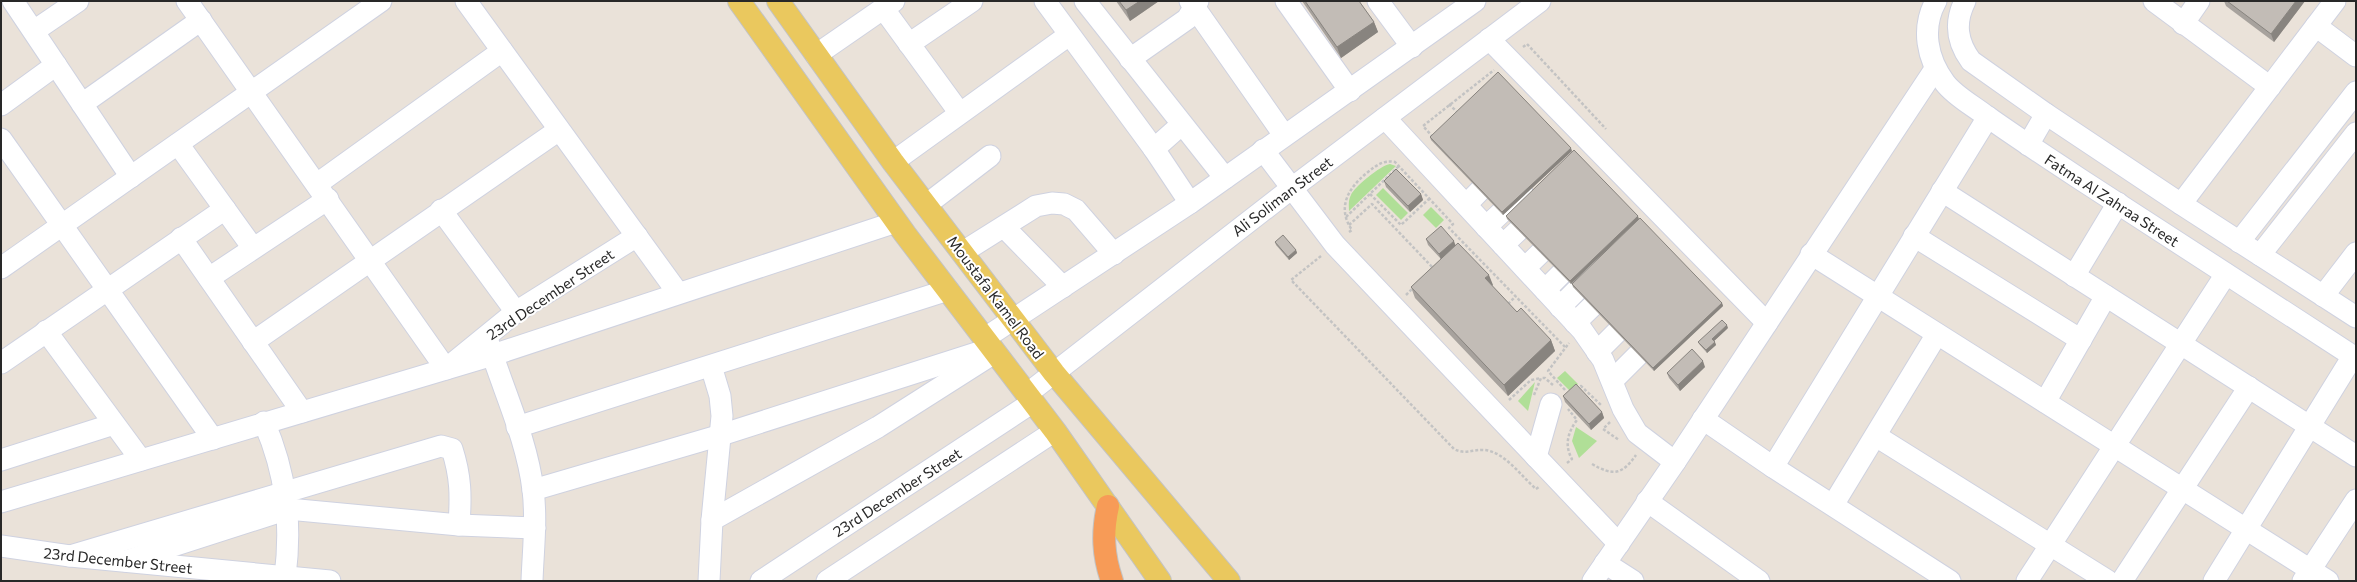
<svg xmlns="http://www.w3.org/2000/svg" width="2357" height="582" font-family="Commissioner,sans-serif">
	<rect width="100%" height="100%" fill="#eae2d9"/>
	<g fill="#b0df97">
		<path d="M1390 164 1396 166 1349 211C1349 206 1348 200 1351 195 1354 187 1381 165 1390 164Z"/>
		<path d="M1383 188 1408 213 1401 220 1376 195Z"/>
		<path d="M1431 207 1444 220 1436 228 1423 215Z"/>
		<path d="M1565 371 1578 384 1570 391 1557 378Z"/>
		<path d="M1535 382 1528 411 1518 401Z"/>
		<path d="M1576 427 1597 441 1579 458 1572 441Z"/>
	</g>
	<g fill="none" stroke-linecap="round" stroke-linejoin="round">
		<defs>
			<g id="minor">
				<path d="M13 1 131 177"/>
				<path d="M187 1 446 369 516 312 637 236"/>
				<path d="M466 1 678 293"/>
				<path d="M1045 1 1154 149 1190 203"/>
				<path d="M1085 1 1225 178"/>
				<path d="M1190 1 1284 135"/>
				<path d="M1286 1 1350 91"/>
				<path d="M1378 1 1412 47"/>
				<path d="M1936 1C1921 28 1927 59 1945 83 1955 96 1972 105 1985 115 2016 137 2048 158 2080 179 2172 238 2264 298 2356 358"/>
				<path d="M1965 1C1954 23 1957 42 1971 61L2046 114 2181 204 2356 317"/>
				<path d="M2154 1 2270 87"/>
				<path d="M883 8 959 112"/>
				<path d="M2183 24 2199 1"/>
				<path d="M2316 26 2356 56"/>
				<path d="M34 31 78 1"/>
				<path d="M1489 39 1767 323"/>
				<path d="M909 44 972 1"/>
				<path d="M816 55 894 1"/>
				<path d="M1130 59 1187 19 1198 1"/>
				<path d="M82 104 201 20"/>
				<path d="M1 105 56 65"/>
				<path d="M1385 118 1582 330 1603 360 1623 409 1637 433 1675 462"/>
				<path d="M1 139 213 439"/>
				<path d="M178 144 253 248"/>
				<path d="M2028 145 2046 114"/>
				<path d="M1154 149 1181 125"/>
				<path d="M1263 150 1335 245 1619 544"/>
				<path d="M893 162 1069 35"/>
				<path d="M317 184 502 51"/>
				<path d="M1942 191 2356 456"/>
				<path d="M2181 204 2335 1"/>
				<path d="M926 205 990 156"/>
				<path d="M1466 205 1500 170"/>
				<path d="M441 210 516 312"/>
				<path d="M1004 227 1063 287"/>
				<path d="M1486 227 1522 193"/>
				<path d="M1914 236 2081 340"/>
				<path d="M181 238 302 412"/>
				<path d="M2239 242 2356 92"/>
				<path d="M1503 245 1539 211"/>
				<path d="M963 252 1036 206 1052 203 1064 204 1076 210 1114 254"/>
				<path d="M1811 254 2328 581"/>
				<path d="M2260 255 2356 133"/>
				<path d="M1 268 381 1"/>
				<path d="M1525 268 1560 234"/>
				<path d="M2074 276 2118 203"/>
				<path d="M209 278 328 199"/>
				<path d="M1545 290 1581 254"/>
				<path d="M2323 296 2356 253"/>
				<path d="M1560 307 1597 270"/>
				<path d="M1575 323 1612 287"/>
				<path d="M46 331 141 460"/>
				<path d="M985 338 1190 203 1475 1"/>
				<path d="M488 341C503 390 527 439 533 490 537 520 533 551 532 581"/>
				<path d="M253 342 559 130"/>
				<path d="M1597 352 1637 312"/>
				<path d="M1 363 225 209"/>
				<path d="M1613 380 1659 334"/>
				<path d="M1027 394 1292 188 1540 1"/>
				<path d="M2045 402 2106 296"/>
				<path d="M1703 419 1773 467 1950 581"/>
				<path d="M264 422C286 473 292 522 285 577"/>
				<path d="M517 427 948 290"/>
				<path d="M1876 436 2108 581"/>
				<path d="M1536 457 1551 404"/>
				<path d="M1 460 114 424"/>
				<path d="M1773 467 1988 117"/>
				<path d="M533 490 721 435 992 348"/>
				<path d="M1647 501 1759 581"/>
				<path d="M1 502 493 355 896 222"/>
				<path d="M1833 505 1937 334"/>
				<path d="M712 520 878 427 988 357"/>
				<path d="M1 546 70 556 330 581"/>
				<path d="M70 556 441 446 452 449C461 477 461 496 459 525"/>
				<path d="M126 561 288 509 459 525 535 528"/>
				<path d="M1605 563 1633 581"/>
				<path d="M709 581 712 520 722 416 720 396 711 366"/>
				<path d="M761 581 1033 402"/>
				<path d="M827 581 1055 431"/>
				<path d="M1593 581 1675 462 1935 69"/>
				<path d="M2027 581 2226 274"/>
				<path d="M2122 581 2249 387"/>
				<path d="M2214 581 2353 356"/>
				<path d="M2303 581 2356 500"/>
			</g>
			<g id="major">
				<path d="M739 1 905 234 1055 431 1160 581"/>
				<path d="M778 1 893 162 1054 373 1229 581"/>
			</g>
			<path id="highway" d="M1108 506C1102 533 1103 555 1112 581"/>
		</defs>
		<use href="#minor" stroke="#cfd2e0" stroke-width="23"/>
		<use href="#major" stroke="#c3c3c3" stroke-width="24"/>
		<use href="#highway" stroke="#c3c3c3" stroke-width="24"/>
		<g stroke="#c3c3c3" stroke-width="2.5" stroke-dasharray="3 2" stroke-linecap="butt">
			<path d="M1523 47 1527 44 1606 129"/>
			<path d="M1449 104 1459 114"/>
			<path d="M1433 137 1423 126 1494 70"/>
			<path d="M1370 194 1401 225 1430 198"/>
			<path d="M1346 217 1400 165"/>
			<path d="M1349 225 1372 204 1434 269"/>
			<path d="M1349 232 1352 230C1336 207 1349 187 1368 172 1377 165 1383 160 1395 162L1453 224 1449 228 1565 347"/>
			<path d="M1321 256 1291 280 1454 449C1466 455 1473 449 1484 450 1504 451 1522 477 1536 489L1539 487"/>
			<path d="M1406 295 1414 287"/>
			<path d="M1508 304 1516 296"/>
			<path d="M1565 390 1548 371 1569 343"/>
			<path d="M1577 390 1581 386 1601 405"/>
			<path d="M1534 395 1541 378H1545L1554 386"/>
			<path d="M1509 400 1531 380 1541 378"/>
			<path d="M1610 422 1603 429 1619 440"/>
			<path d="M1567 463 1572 459C1564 445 1568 432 1577 420L1568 409"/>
			<path d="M1592 464C1613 476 1622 475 1636 455"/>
		</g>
		<use href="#minor" stroke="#fff" stroke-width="21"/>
		<use href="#major" stroke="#eac85e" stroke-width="22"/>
		<use href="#highway" stroke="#f79b57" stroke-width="22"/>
	</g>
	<g fill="#a7a29d">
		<path d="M1116 1H1159L1130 21Z"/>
		<path d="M1302 1H1359L1374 22 1378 32 1341 58Z"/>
		<path d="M2224 1H2305L2274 42 2226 6Z"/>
		<path d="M1430 137 1572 151 1503 215 1431 140Z"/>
		<path d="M1384 181 1421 194 1423 200 1410 212 1386 187Z"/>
		<path d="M1506 216 1639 219 1571 284 1507 219Z"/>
		<path d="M1426 239 1456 245 1492 286 1517 312 1551 340 1555 351 1508 396 1415 298 1411 287 1441 259 1428 245Z"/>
		<path d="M1275 242 1296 250 1297 253 1289 260 1276 245Z"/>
		<path d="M1572 284 1722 303 1723 306 1654 371 1573 287Z"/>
		<path d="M1728 328 1714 341 1716 345 1707 353 1699 344 1698 342Z"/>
		<path d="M1705 367 1680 391 1669 378 1667 373Z"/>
		<path d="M1563 396 1602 412 1604 418 1591 430 1565 402Z"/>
	</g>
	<g fill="#88847f">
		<path d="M1140 1H1159L1130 21 1126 10Z"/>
		<path d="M2296 1H2305L2274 42 2271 34Z"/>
		<path d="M1374 22 1378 32 1341 58 1337 47Z"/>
		<path d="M1571 148 1572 151 1503 215 1502 212Z"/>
		<path d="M1421 194 1423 200 1410 212 1408 206Z"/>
		<path d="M1638 216 1639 219 1571 284 1570 281Z"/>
		<path d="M1454 241 1456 247 1441 260 1439 254Z"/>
		<path d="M1296 250 1297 253 1289 260 1288 257Z"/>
		<path d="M1489 275 1493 285 1489 289 1485 278Z"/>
		<path d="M1722 303 1723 306 1654 371 1653 368Z"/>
		<path d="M1727 325 1728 328 1713 342 1712 339Z"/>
		<path d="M1551 340 1555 351 1508 396 1504 385Z"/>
		<path d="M1715 342 1716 345 1707 353 1706 350Z"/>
		<path d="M1703 361 1705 367 1680 391 1678 385Z"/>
		<path d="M1602 412 1604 418 1591 430 1589 424Z"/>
	</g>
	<g fill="#c2bcb6" stroke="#88847f">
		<path d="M1119 1H1140L1126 10Z"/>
		<path d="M1305 1H1359L1374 22 1337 47Z"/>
		<path d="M2227 1H2296L2271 34Z"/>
		<path d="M1498 72 1571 148 1502 212 1430 137Z"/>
		<path d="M1574 150 1638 216 1570 281 1506 216Z"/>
		<path d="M1396 169 1421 194 1408 206 1384 181Z"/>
		<path d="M1640 218 1722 303 1653 368 1572 284Z"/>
		<path d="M1441 226 1454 241 1439 254 1426 239Z"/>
		<path d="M1283 235 1296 250 1288 257 1275 242Z"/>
		<path d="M1458 243 1489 275 1485 278 1517 312 1521 308 1551 340 1504 385 1411 287Z"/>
		<path d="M1722 320 1727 325 1712 339 1715 342 1706 350 1698 342Z"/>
		<path d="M1692 349 1703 361 1678 385 1667 373Z"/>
		<path d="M1576 384 1602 412 1589 424 1563 396Z"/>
	</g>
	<g text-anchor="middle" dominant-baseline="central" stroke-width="4" stroke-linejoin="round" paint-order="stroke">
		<g font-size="15" fill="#282828" stroke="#fff">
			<text transform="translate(1282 196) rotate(-37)">Ali Soliman Street</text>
			<text transform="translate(2112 200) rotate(33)">Fatma Al Zahraa Street</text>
			<text transform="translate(550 294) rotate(-34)">23rd December Street</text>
			<text transform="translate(996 297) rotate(53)">Moustafa Kamel Road</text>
			<text transform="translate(897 492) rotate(-33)">23rd December Street</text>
			<text transform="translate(118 560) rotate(6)">23rd December Street</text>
		</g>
	</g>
	<rect width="2357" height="582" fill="none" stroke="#282828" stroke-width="4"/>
</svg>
